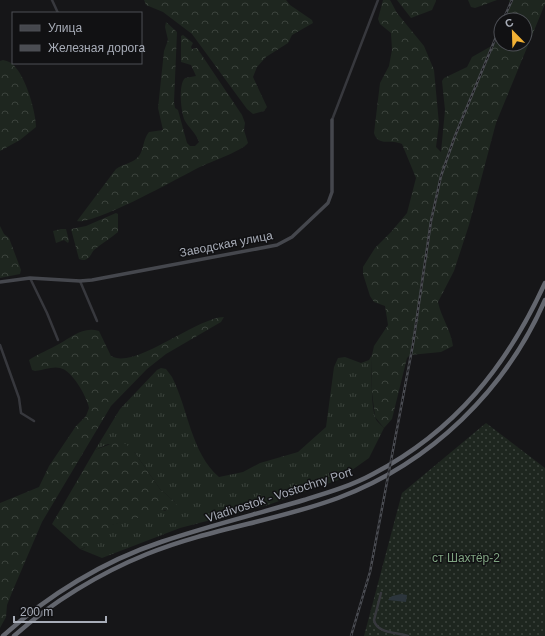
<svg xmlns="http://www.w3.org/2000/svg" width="545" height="636" font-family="Helvetica,sans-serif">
	<defs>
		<pattern id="grass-tufts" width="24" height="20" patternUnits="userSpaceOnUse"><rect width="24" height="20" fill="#1e261f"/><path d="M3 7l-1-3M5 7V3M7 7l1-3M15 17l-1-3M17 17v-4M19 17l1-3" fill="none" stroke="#3c433d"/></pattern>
		<pattern id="forest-crowns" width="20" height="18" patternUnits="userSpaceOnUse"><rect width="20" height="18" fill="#1e261f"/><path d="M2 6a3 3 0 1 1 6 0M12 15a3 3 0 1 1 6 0" fill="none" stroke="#3c433d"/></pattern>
		<pattern id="garden-dots" width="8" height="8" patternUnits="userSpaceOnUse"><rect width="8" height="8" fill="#1e261f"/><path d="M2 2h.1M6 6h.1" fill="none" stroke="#3c433d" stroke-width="1.8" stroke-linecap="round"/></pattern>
	</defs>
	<rect width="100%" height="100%" fill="#161618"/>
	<path fill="url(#grass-tufts)" d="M372 355C372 369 370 410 377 421 379 423 382 426 384 428L369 458 338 480 268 505 180 528 102 558 80 549 84 548 111 525 158 511H165L175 502 160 489 135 453 108 444 95 450 120 409 157 370 161 368 166 369 172 377C188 408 191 453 219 477L243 472 260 463 298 452 326 427 334 367 338 358 345 357 361 363 369 360Z"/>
	<g fill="url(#forest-crowns)">
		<path d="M144 0H286L290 5 312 20 313 23 292 35 288 43 266 57 257 67 253 77 267 107 264 111 253 114 247 109 192 34 163 12 146 5Z"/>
		<path d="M383 0H390L397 13 424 46 434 70 439 124 436 147 441 152 445 110 442 81 444 78 467 67 472 57 495 44 501 29V44H525V20H504L510 4 509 0H545V4L496 123 469 225 454 271 438 302C441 317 451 330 453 346L441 352 410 355 407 358 392 419 384 428 375 417 372 392V355L374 346 388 325 385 306 374 302 370 296 363 274V267L375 248 391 232 407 213 416 178 402 144C392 139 378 147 374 133L380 83 389 66 392 50 391 33 380 24 378 19Z"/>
		<path d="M397 0H436V1L432 10 411 18Z"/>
		<path d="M468 0H497L475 8 471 7Z"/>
		<path d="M166 22 177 32 174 102 175 108 178 110 187 143 190 146H195L199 142C196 133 189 128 185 121 181 113 178 84 185 78L196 76 191 65 181 62V36L183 35 193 43 191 47 192 49 197 48 242 115 245 123 244 130 248 143C241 152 206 163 194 170 175 180 94 225 77 221L116 169C123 164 134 163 139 156 144 149 143 139 149 132L163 130 158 108 164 51 168 40 165 27Z"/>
		<path d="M3 60C8 61 13 63 16 68 26 79 36 112 36 127L20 140 0 151V61Z"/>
		<path d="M116 213 118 214V232C110 239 102 243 94 250 92 252 91 256 88 258 85 261 82 260 79 259L71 229 86 226Z"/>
		<path d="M0 226 4 234 9 238 21 270 20 274 0 278Z"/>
		<path d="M61 229H66L69 241 68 243 64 240 56 243 53 231Z"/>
		<path d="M224 317 221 322 166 354 147 369 111 406 42 522 13 590 7 605 6 617 0 628V503L39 487 49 466 76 426 86 416 89 408C87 397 72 370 60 368 53 366 43 370 35 371L32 370 29 360C39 353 49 350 59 344 72 337 83 326 99 331L111 356C135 370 195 318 224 317Z"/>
		<path d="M116 442 126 444 135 453 160 489 175 502 177 507 112 525 89 546 80 549 52 524 95 450Z"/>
	</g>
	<path fill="url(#garden-dots)" d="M486 423 545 468V636H364L402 493Z"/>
	<path fill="#2c353c" d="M401 594 407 595 406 602 388 600 392 596Z"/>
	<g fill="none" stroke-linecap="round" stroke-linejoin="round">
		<g stroke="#37383d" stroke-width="2.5">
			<path d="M52 0 58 13"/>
			<path d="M332 120 378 0"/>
			<path d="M30 278 47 313 58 340"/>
			<path d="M80 281 97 321"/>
			<path d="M0 345 19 398 21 413 34 421"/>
			<path d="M381 593 374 620C377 634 397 632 408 636"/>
		</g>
		<path stroke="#45474d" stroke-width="3.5" d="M0 282 30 278 80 281 92 280 277 245 292 237 328 203 332 192V120"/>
		<g stroke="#63666e" stroke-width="4.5">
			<path d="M3 636C48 595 104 561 161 542 208 526 257 514 304 500 327 493 351 486 373 474 455 431 507 366 545 283"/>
			<path d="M14 636C52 602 100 573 147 554 208 529 276 521 338 498 431 463 506 390 545 300"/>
		</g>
		<defs>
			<g id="rail">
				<path d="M503 20 512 0"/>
				<path d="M351 636 370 572 413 344 431 221 441 176 455 136 501 25"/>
			</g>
		</defs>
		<use href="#rail" stroke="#4a4c52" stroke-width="2.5"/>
		<use href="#rail" stroke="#111113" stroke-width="1" stroke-dasharray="3" stroke-linecap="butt"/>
	</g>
	<g text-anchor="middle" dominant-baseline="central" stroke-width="3" stroke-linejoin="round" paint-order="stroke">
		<g font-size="12" fill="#a8adb8" stroke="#111113">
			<text transform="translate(226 244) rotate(-11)">Заводская улица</text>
			<text transform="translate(279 495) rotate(-18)">Vladivostok - Vostochny Port</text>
		</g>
		<g font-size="12" fill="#7fa381" stroke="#111113">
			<text x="466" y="558">ст Шахтёр-2</text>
		</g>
	</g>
	<rect x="12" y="12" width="130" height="52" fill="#111113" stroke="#4d4f55"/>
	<rect x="20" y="25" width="20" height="6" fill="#45474d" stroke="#4d4f55"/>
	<text x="48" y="32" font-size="12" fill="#a8adb8">Улица</text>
	<rect x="20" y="45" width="20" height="6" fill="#4a4c52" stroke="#4d4f55"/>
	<text x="48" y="52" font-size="12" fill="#a8adb8">Железная дорога</text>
	<g transform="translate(513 32) rotate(337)"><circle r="19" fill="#111113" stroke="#4d4f55"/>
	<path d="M0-3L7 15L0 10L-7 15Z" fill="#f2b134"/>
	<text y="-6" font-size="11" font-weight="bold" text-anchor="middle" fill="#a8adb8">С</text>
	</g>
	<path d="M14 616v6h92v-6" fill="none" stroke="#a8adb8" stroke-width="2"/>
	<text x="20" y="616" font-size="12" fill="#a8adb8" stroke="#111113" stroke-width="3" paint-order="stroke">200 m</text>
</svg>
